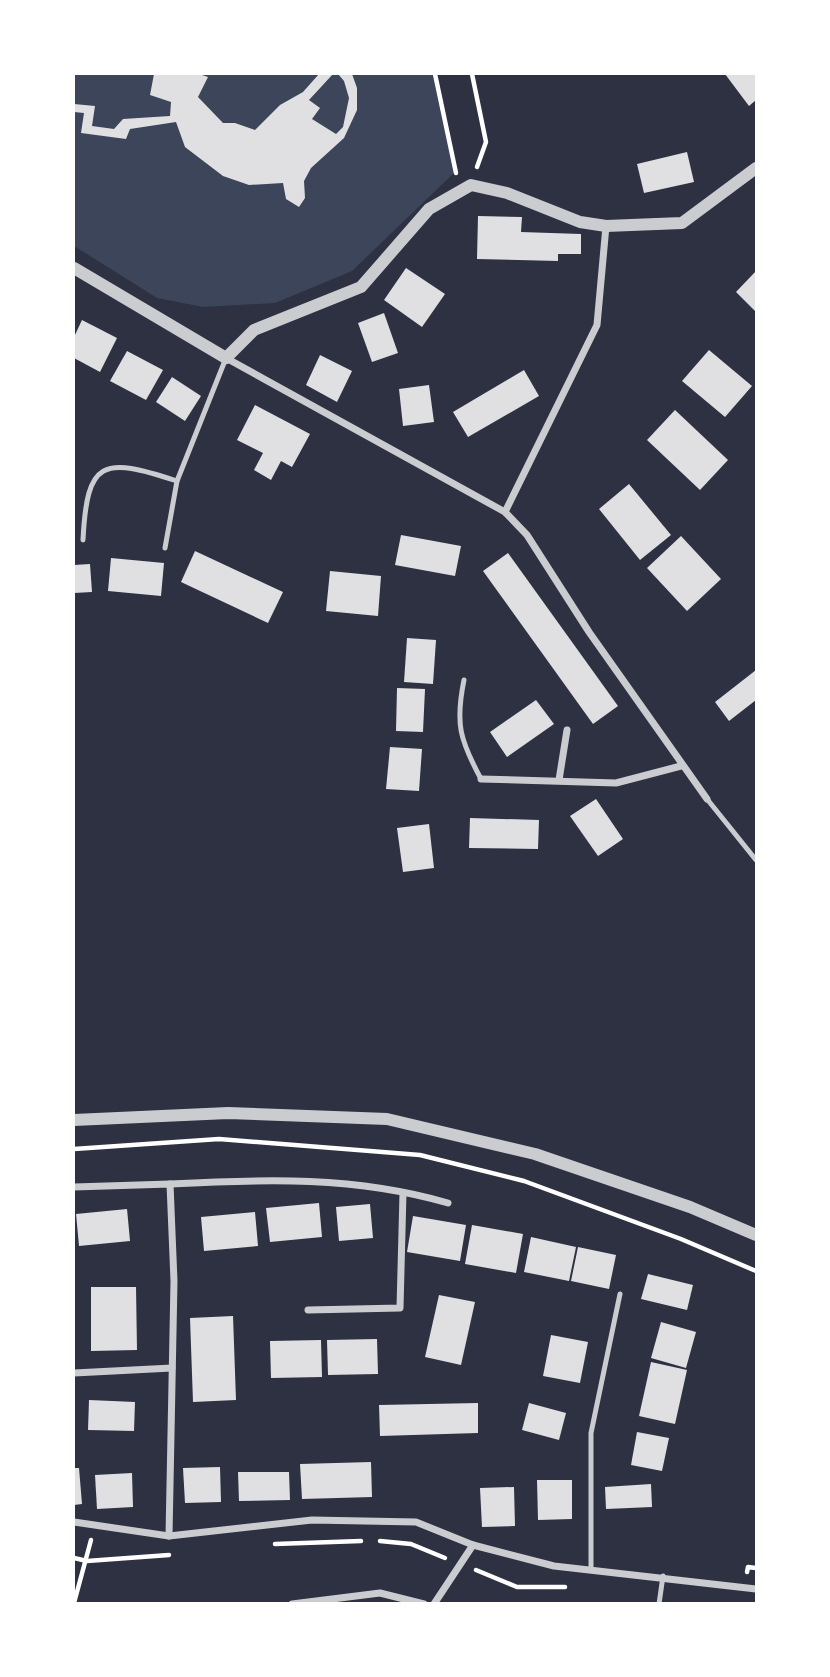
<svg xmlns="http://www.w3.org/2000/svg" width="830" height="1677" font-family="Lato,sans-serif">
	<rect width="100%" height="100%" fill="#2d3142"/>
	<path fill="#3c4559" d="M74 74H436L456 171 352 271 275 303 203 307 157 298 74 246Z"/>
	<g fill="#e0e0e3">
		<path d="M154 74H199L208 77 198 97 223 123H235L255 130 280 105 303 92 319 74H333L309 100 320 108 312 119 336 134 343 127 349 98 344 81 338 74H352L357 88V110L344 138 311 168 304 181 305 198 299 207 286 199 283 183 249 185 223 176 185 147 176 122 130 129 126 139 81 133 84 113 74 112V104L95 106 92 126 114 129 123 119 170 116 171 102 150 95Z"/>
		<path d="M725 74H756V100L749 106Z"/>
		<path d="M687 152 694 182 644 193 637 164Z"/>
		<path d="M478 216 522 217 521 232 581 234V254H558V261L477 259Z"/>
		<path d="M406 268 445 294 422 327 384 300Z"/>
		<path d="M756 271V312L736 292Z"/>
		<path d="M384 313 398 353 372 362 358 323Z"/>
		<path d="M82 320 117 338 100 372 74 358V337Z"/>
		<path d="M709 350 752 386 725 417 682 381Z"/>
		<path d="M127 351 163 370 146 400 110 381Z"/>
		<path d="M320 355 352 371 337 402 306 385Z"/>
		<path d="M524 370 539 396 468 437 453 412Z"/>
		<path d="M172 377 201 396 185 421 156 402Z"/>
		<path d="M429 385 434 422 403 426 399 389Z"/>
		<path d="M255 405 310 434 292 467 281 461 271 480 254 470 263 453 237 440Z"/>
		<path d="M675 410 728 460 700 490 647 440Z"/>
		<path d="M629 484 671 535 640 560 599 509Z"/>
		<path d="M401 535 461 546 455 576 395 565Z"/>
		<path d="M681 536 721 579 687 611 647 568Z"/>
		<path d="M195 551 283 592 268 623 181 582Z"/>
		<path d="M508 553 618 706 593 724 483 571Z"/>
		<path d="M111 558 164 563 161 596 108 591Z"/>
		<path d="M90 564 92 592 74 593V565Z"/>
		<path d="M330 571 381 576 378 616 326 611Z"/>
		<path d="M407 638 436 640 433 684 404 682Z"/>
		<path d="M756 670V700L729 721 715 702Z"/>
		<path d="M397 688 425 689 423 732 396 731Z"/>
		<path d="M536 700 554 724 507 757 490 732Z"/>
		<path d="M390 747 422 749 419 791 386 789Z"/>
		<path d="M596 799 623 839 598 856 570 816Z"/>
		<path d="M470 818 539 820 538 849 469 848Z"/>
		<path d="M429 824 434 868 403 872 397 828Z"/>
		<path d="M319 1203 322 1237 270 1242 266 1208Z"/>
		<path d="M370 1204 373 1238 339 1241 336 1207Z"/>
		<path d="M127 1209 130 1241 79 1246 76 1214Z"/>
		<path d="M255 1212 258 1246 204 1251 201 1217Z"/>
		<path d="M413 1216 466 1225 460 1261 407 1252Z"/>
		<path d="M472 1225 523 1234 516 1273 465 1264Z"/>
		<path d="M531 1237 576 1247 569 1281 524 1272Z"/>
		<path d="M578 1247 616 1255 609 1289 571 1281Z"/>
		<path d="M648 1274 693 1285 687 1310 641 1299Z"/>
		<path d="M91 1287H136L137 1350 91 1351Z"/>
		<path d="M439 1295 475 1302 461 1365 425 1357Z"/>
		<path d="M233 1316 236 1400 193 1402 190 1318Z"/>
		<path d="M661 1322 696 1332 686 1368 651 1358Z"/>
		<path d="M551 1335 588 1342 580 1383 543 1376Z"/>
		<path d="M377 1339 378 1374 328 1375 327 1340Z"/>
		<path d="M321 1340 322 1377 271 1378 270 1341Z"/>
		<path d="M651 1362 687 1370 675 1424 639 1416Z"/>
		<path d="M89 1400 135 1402 134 1431 88 1430Z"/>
		<path d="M478 1403V1433L380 1436 379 1405Z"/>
		<path d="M529 1403 566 1413 559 1440 522 1430Z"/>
		<path d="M637 1432 669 1438 662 1471 631 1465Z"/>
		<path d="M371 1462 372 1497 302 1499 300 1464Z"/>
		<path d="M220 1467 221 1502 185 1503 183 1468Z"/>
		<path d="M74 1468H79L82 1504 74 1505Z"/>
		<path d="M238 1472H289L290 1500 239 1501Z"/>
		<path d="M132 1473 133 1507 97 1509 95 1475Z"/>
		<path d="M537 1480H572V1519L538 1520Z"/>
		<path d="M651 1484 652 1507 606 1509 605 1487Z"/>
		<path d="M514 1487 515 1526 482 1527 480 1488Z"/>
	</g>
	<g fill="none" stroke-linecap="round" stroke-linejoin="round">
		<g stroke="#fff" stroke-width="4.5">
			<path d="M435 74 456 173"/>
			<path d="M472 74 486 142 477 167"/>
			<path d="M74 1149 219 1139 420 1155 524 1181 681 1239 756 1271"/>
			<path d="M380 1541 411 1544 445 1558"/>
			<path d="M275 1544 361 1541"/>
			<path d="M74 1558 87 1561 169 1555"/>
			<path d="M476 1570 517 1587H565"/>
			<path d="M747 1572 748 1567 756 1568"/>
			<path d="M74 1603 91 1540"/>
		</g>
		<g stroke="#caccd0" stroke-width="5">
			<path d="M83 540C87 460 102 456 177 481"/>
			<path d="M165 548 177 481 226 358"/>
			<path d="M464 680C455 724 460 740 481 779"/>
			<path d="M707 799 756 860"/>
			<path d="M591 1569V1433L620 1294"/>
			<path d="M659 1604 663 1576"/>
		</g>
		<g stroke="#caccd0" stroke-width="7">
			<path d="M226 358 505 512 527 535 589 632 707 799"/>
			<path d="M505 512 597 325 606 226"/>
			<path d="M481 779 616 783 681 766"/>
			<path d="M559 780 567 730"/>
			<path d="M170 1184C265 1179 355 1176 448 1203"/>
			<path d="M74 1187 170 1184 174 1281 169 1536"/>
			<path d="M308 1310 400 1308 403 1193"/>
			<path d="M74 1373 172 1368"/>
			<path d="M74 1522 169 1536 312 1520 416 1522 473 1545 554 1566 756 1589"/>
			<path d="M292 1604 380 1593 424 1604"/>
			<path d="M434 1604 473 1545"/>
		</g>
		<g stroke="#caccd0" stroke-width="12">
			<path d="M74 268 226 358 254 330 361 287 429 209 471 185 507 193 580 222 606 226 682 223 756 168"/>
			<path d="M74 1120 228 1113 387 1119 535 1154 690 1207 756 1235"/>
		</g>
	</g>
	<rect width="830" height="1677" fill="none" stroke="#ffffff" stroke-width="150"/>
</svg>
